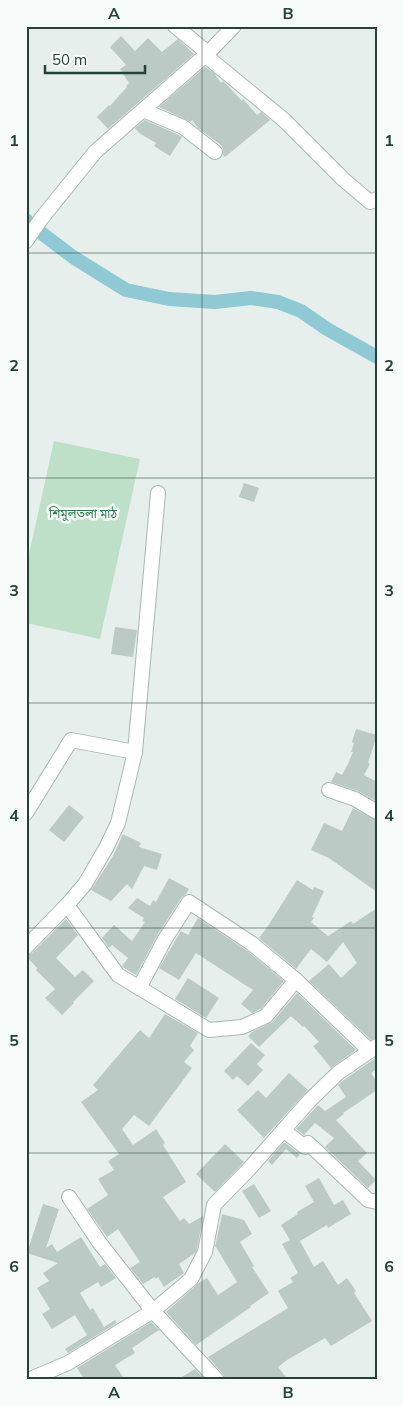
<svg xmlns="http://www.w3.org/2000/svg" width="403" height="1406" font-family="Mulish,'Noto Sans Bengali',sans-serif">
	<rect width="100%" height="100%" fill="#e6efeb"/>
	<path fill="#bfe0c8" d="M54 441 140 459 100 639 26 623V568Z"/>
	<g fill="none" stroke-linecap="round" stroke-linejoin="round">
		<g stroke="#8ec9d4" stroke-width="14">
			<path d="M26 220 29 223"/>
			<path d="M40 232 73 257 126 290 169 299 215 302 251 298 278 302 301 311 327 329 377 357"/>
		</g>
	</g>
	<g fill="#bbcac4">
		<path d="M121 36 135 51 148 38 162 52 178 39 194 54 108 129 97 117 109 105 110 106 127 87 126 86 129 83 120 69 126 65 110 47Z"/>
		<path d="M205 67 214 73 221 83 223 81 227 85 242 101 243 99 257 115 261 112 270 120 225 157 223 155V149L221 145 198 128 192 120 191 122 159 107Z"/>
		<path d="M145 120 179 135 182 137 170 156 154 146 156 143 139 133 135 128Z"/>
		<path d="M244 483 259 488 254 502 239 497Z"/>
		<path d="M115 627 137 630 133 657 111 654Z"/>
		<path d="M356 729 377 735 368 763 370 764 364 775 377 782V802L358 791 331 782 336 772 342 775 348 764 353 752H351L354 743 352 742Z"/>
		<path d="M69 805 84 817 64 842 49 830Z"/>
		<path d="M353 808 377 821V892L329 858 311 850 324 823 342 831Z"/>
		<path d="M123 834 141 843 139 847 162 854 157 870 144 866 132 889 127 884 111 901 91 890 113 856Z"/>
		<path d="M169 878 189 889 186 894 182 897 158 934 136 975 124 968 122 966 128 958 112 945 109 948 102 938 114 925 132 941 145 922 142 921 144 918 128 908 137 898 150 906 153 900 156 902Z"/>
		<path d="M297 880 313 890 314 887 324 891 312 917 314 918 311 922 328 936 351 921 353 924 377 908V1037L371 1040 309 981 329 964 341 978 357 963 343 942 327 962 311 949 296 969 259 938 268 926Z"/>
		<path d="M198 918 246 950 284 981 261 1009 252 1013 241 1004 253 990 196 953 179 980 159 968 181 931 188 935Z"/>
		<path d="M66 919 78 935 56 958 75 977 83 970 94 981 73 1002 74 1003 62 1015 45 998 55 989 36 970 37 968 26 956 32 953Z"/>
		<path d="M188 978 219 998 206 1018 175 999Z"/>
		<path d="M297 993 356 1050 331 1068 313 1046 319 1042 304 1026 303 1027 291 1016 259 1047 248 1036 252 1032 272 1022Z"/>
		<path d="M165 1014 198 1033 190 1046 194 1050 184 1062 192 1068 149 1126 134 1115 122 1129 133 1145 156 1129 165 1143 163 1145 186 1182 163 1197 180 1221 184 1218 189 1224 203 1216 197 1249 195 1253 179 1264 184 1273 164 1287 158 1277 156 1279 155 1277 143 1284 130 1268 140 1262 118 1229 107 1237 87 1209 108 1195 98 1179 114 1170 108 1161 119 1154 81 1102 98 1090 93 1085 140 1030 149 1038Z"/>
		<path d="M251 1043 265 1055 257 1064 263 1070 248 1086 237 1076 233 1080 224 1071Z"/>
		<path d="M377 1057V1069L371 1073 377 1082V1090L343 1113 344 1114 336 1120 367 1153 358 1161 376 1180 368 1188 325 1147 334 1138 315 1123 304 1135 296 1129 318 1105 325 1111 346 1097 338 1085 344 1080Z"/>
		<path d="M289 1073 308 1090 264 1138 237 1110 258 1090 266 1098Z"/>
		<path d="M284 1142 300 1154 297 1158 286 1149 272 1165 268 1161Z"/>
		<path d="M225 1144 244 1162 215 1192 196 1174Z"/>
		<path d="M319 1178 334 1205 343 1200 351 1214 328 1228 327 1225 300 1241 314 1267 323 1261 338 1285 347 1278 356 1291 354 1293 372 1321 331 1346 325 1338 287 1360 278 1367 288 1380H226L223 1374 208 1357 288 1308 278 1291 293 1282 290 1278 298 1273 282 1244 290 1240 281 1225 298 1214 297 1212 314 1202 305 1186Z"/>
		<path d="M254 1184 271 1211 259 1218 242 1191Z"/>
		<path d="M43 1204 59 1209 46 1248 52 1244 57 1252 81 1237 100 1267 105 1264 116 1278 101 1287 98 1282 80 1293 90 1310 93 1308 104 1327 115 1320 117 1323 68 1353 65 1349 87 1335 75 1315 52 1329 42 1314 50 1309 37 1288 49 1281 43 1273 58 1263 27 1253Z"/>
		<path d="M222 1214 244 1220 252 1234 240 1242 254 1266 252 1267 269 1293 250 1306 251 1307 196 1345 166 1312 199 1283 207 1278 218 1295 237 1282 216 1247H215Z"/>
		<path d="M151 1322 159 1330 132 1348 135 1353 115 1365 125 1380H85L77 1368Z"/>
		<path d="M195 1369 205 1380H177Z"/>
	</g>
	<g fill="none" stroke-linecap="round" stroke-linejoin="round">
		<defs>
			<g id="minor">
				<path d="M175 26 208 53"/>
				<path d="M206 56 284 120 343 179 370 202 377 199"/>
				<path d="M143 110 183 127 215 152"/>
				<path d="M26 241 41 219 95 152 208 53 234 26"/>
				<path d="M329 790 355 799 377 812"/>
				<path d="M26 813 71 740 135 752"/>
				<path d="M67 905 118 975 209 1030 242 1027 266 1016 296 980 370 1051"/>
				<path d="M26 947 67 905 85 884 106 848 118 823 135 752 158 493"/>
				<path d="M139 988 165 939 189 902 251 943 296 980"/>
				<path d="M283 1130 305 1147 308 1143 368 1200 377 1202"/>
				<path d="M69 1197 99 1242 153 1311 217 1380"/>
				<path d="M28 1380 68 1363 153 1311 191 1279 205 1252 214 1205 249 1169 310 1100 338 1073 377 1046"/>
			</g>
		</defs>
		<use href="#minor" stroke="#a8b8b2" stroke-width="16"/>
		<use href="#minor" stroke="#fff" stroke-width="14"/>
	</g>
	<path fill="none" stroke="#24423a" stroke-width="1" stroke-opacity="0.55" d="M202 26V1380M26 253H377M26 478H377M26 703H377M26 928H377M26 1153H377"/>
	<g text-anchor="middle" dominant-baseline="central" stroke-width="5" stroke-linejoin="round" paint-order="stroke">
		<g font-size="12" fill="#2d7a4b" stroke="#f7fbf9">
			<text x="83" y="513">শিমুলতলা মাঠ</text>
		</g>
	</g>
	<rect width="403" height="1406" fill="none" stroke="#f7fbf9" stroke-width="55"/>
	<path d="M45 65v8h100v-8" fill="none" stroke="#24423a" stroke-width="2.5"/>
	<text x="52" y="65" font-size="15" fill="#24423a" stroke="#f7fbf9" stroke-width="4" paint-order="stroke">50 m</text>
	<rect x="28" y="28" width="348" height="1350" fill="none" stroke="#24423a" stroke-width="2"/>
	<g font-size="16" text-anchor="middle" font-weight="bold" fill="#24423a">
		<text x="114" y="19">A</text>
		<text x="288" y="19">B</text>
		<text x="14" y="146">1</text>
		<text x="389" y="146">1</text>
		<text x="14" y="371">2</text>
		<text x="389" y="371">2</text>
		<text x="14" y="596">3</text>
		<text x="389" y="596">3</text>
		<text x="14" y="821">4</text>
		<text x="389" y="821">4</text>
		<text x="14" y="1046">5</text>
		<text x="389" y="1046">5</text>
		<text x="14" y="1272">6</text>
		<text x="389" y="1272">6</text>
		<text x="114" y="1398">A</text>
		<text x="288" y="1398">B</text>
	</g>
</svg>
